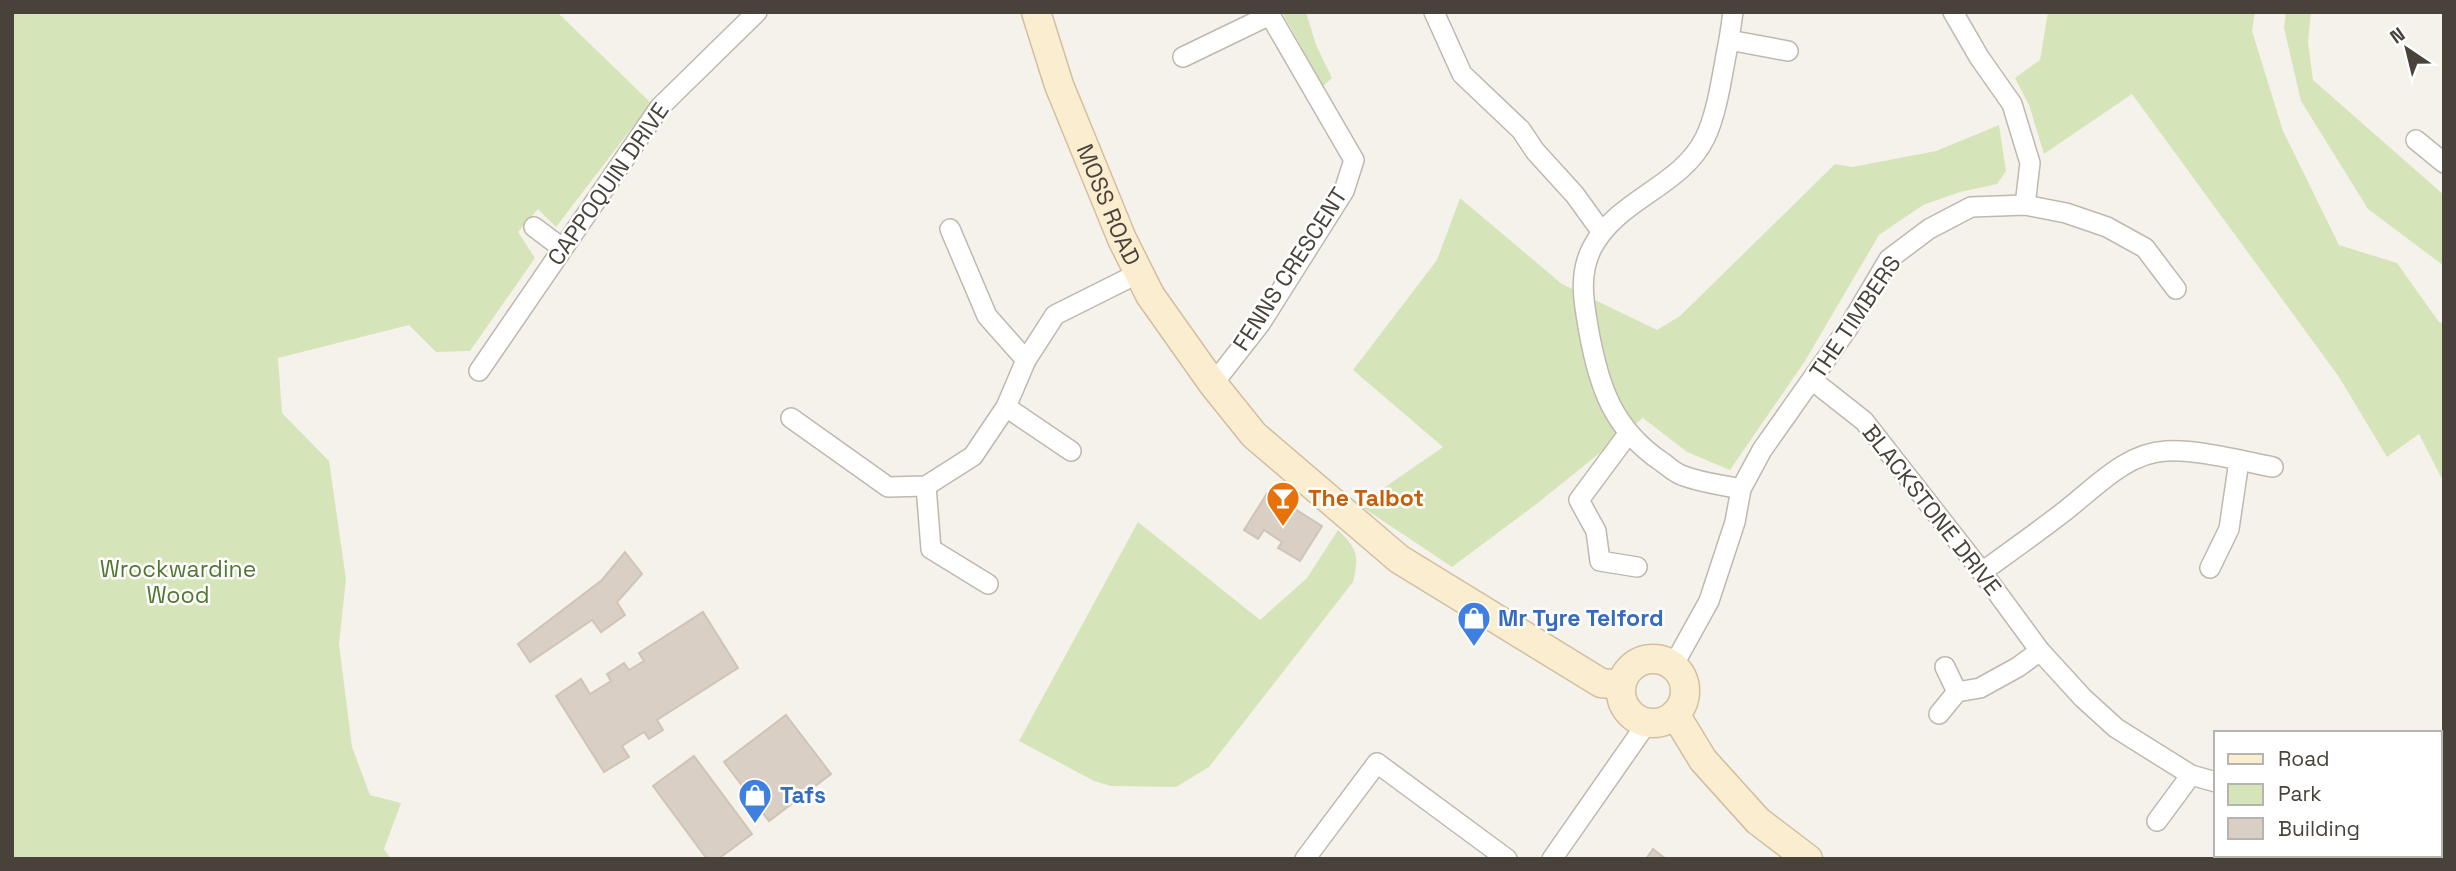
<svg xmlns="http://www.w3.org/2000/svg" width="2456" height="871" font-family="'Space Grotesk',sans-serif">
	<rect width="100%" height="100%" fill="#f5f2ec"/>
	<g fill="#d6e5b9">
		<path d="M12 12H557L651 103 556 227 538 209 518 232 535 258 470 351 436 352 409 325 278 358 282 413 329 461 346 579 339 644 352 747 370 795 401 803 384 849 391 859H12Z"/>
		<path d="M1282 12H1306L1316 45 1332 78 1323 86Z"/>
		<path d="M2048 12H2255L2252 31 2283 131 2339 245 2397 263 2439 322 2444 323V483L2419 434 2387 457 2339 377 2132 94 2044 154 2029 105 2015 78 2040 60Z"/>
		<path d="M2286 12H2311L2308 42 2313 80 2444 195V266L2368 209 2301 101 2284 28Z"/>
		<path d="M1999 125 2006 171 1997 184 1960 192 1923 205 1879 235 1805 361 1730 470 1687 452 1643 418 1539 502 1452 567 1359 505 1443 447 1353 370 1437 260 1460 198 1562 284 1657 330 1680 316 1835 164 1852 167 1936 151Z"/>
		<path d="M1138 522 1260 620 1307 578 1338 530C1358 549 1359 556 1353 582L1209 767 1176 787 1111 786 1094 781 1019 741Z"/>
	</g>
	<g fill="#d9cfc5" stroke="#d0c4b6" stroke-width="2">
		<path d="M1268 492 1322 526 1300 561 1278 548 1282 542 1264 530 1258 539 1244 530Z"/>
		<path d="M625 552 642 574 617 602 625 615 601 632 592 620 530 662 518 644 602 580Z"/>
		<path d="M703 612 738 668 657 720 663 730 649 739 644 732 622 746 629 757 604 772 556 696 581 679 590 694 611 681 607 674 624 663 629 670 644 661 639 653Z"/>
		<path d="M786 715 831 774 769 821 724 762Z"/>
		<path d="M694 756 752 834 718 859H707L653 786Z"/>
		<path d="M1653 849 1666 859H1646Z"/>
	</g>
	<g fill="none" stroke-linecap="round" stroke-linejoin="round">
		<defs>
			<g id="street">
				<path d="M1434 12 1462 74 1521 130 1535 151 1575 195 1601 231"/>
				<path d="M1953 12 1979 57 2012 104 2030 163 2025 205"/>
				<path d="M1729 40 1733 12"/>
				<path d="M1183 57 1270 15 1354 160 1344 191 1260 324 1213 384"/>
				<path d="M2416 140 2444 163"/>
				<path d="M534 227 562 248"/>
				<path d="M950 229 987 316 1026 360"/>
				<path d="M479 371 660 107 757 12"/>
				<path d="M1812 380 1864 421 1982 572 2040 651 2083 698 2116 728 2191 775 2216 782"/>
				<path d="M1006 407 1071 451"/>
				<path d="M791 418 888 487 926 486 973 456 1006 407 1026 360 1055 315 1139 273"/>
				<path d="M1628 434 1579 500 1596 531 1600 561 1637 567"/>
				<path d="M926 486 931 549 988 584"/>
				<path d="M1741 489C1723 485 1702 483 1684 476 1676 474 1669 467 1662 462 1613 429 1599 387 1589 332 1584 304 1578 275 1592 248 1617 199 1681 187 1705 138 1718 112 1723 68 1729 40L1788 51"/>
				<path d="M2210 568 2229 529 2239 461"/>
				<path d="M1982 572C2008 553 2035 534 2061 514 2092 491 2124 453 2166 451 2196 449 2242 461 2273 467"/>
				<path d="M1673 666 1709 601 1735 522 1741 489 1762 450 1848 328 1889 259 1929 229 1971 207 2025 205 2066 213 2107 227 2145 248 2176 289"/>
				<path d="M1945 667 1957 692"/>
				<path d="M1939 714 1957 692 1980 688 2018 667 2040 651"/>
				<path d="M2157 821 2191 775"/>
				<path d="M1305 859 1377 763 1507 859"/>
				<path d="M1552 859 1647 723"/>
			</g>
			<g id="secondary">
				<path id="s1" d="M1036 12 1059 85 1122 239 1150 295 1213 384 1254 435 1399 559 1601 683 1621 685"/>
				<circle cx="1653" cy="691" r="32"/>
				<path d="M1675 714 1703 760 1758 821 1808 859"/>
			</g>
		</defs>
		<use href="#street" stroke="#c0b8af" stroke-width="22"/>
		<use href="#secondary" stroke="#d1bfa0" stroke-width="31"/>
		<use href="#street" stroke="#fff" stroke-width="19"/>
		<use href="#secondary" stroke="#fbedd0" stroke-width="28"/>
	</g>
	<defs>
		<symbol id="bar-pin" viewBox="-11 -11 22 30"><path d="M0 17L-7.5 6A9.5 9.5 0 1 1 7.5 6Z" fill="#e8710a" stroke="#fff"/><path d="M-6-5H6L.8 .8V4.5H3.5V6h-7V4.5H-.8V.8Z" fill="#fff"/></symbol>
		<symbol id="shop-pin" viewBox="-11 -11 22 30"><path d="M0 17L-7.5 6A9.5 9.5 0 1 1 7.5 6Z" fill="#3f7fe0" stroke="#fff"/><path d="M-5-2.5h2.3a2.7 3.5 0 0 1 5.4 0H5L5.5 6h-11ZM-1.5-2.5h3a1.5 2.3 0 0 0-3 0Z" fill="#fff"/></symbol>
	</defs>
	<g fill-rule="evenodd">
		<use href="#bar-pin" x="1264" y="479" width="38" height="52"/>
		<use href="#shop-pin" x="1455" y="599" width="38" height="52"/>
		<use href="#shop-pin" x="736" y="776" width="38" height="52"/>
	</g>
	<g text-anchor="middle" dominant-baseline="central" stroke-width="5" stroke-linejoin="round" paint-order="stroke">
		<g font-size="23" fill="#49423a" stroke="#fff">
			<text transform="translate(608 184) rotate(-55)">CAPPOQUIN DRIVE</text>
			<text stroke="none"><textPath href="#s1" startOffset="206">MOSS ROAD</textPath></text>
			<text transform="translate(1290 269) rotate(-57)">FENNS CRESCENT</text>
			<text transform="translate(1855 317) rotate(-56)">THE TIMBERS</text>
			<text transform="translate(1932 510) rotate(52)">BLACKSTONE DRIVE</text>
		</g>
		<g font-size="23" font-weight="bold" fill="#c56008" stroke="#fff" text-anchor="start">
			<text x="1308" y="498">The Talbot</text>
		</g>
		<g font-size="23" fill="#527731" stroke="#fff">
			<text x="178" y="569">Wrockwardine<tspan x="178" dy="26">Wood</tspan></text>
		</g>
		<g font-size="23" font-weight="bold" fill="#366cbe" stroke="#fff" text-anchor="start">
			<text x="1498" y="618">Mr Tyre Telford</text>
			<text x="780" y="795">Tafs</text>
		</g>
	</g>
	<rect width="2456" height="871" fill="none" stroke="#49423a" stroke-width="28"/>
	<rect x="2214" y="731" width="228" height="126" fill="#ffffff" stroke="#b6b3b0" stroke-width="2"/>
	<rect x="2228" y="754" width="35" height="10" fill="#fbedd0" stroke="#b6b3b0" stroke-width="2"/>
	<text x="2278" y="766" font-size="21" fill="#49423a">Road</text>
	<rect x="2228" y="784" width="35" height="21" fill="#d6e5b9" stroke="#b6b3b0" stroke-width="2"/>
	<text x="2278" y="801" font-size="21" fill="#49423a">Park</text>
	<rect x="2228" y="818" width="35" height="21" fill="#d9cfc5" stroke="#b6b3b0" stroke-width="2"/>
	<text x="2278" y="836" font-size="21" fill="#49423a">Building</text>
	<g transform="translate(2407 49) rotate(325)" stroke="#ffffff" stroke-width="5" paint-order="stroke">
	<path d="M0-5L12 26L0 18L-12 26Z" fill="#49423a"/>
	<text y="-10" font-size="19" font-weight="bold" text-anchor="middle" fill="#49423a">N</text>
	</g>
</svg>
